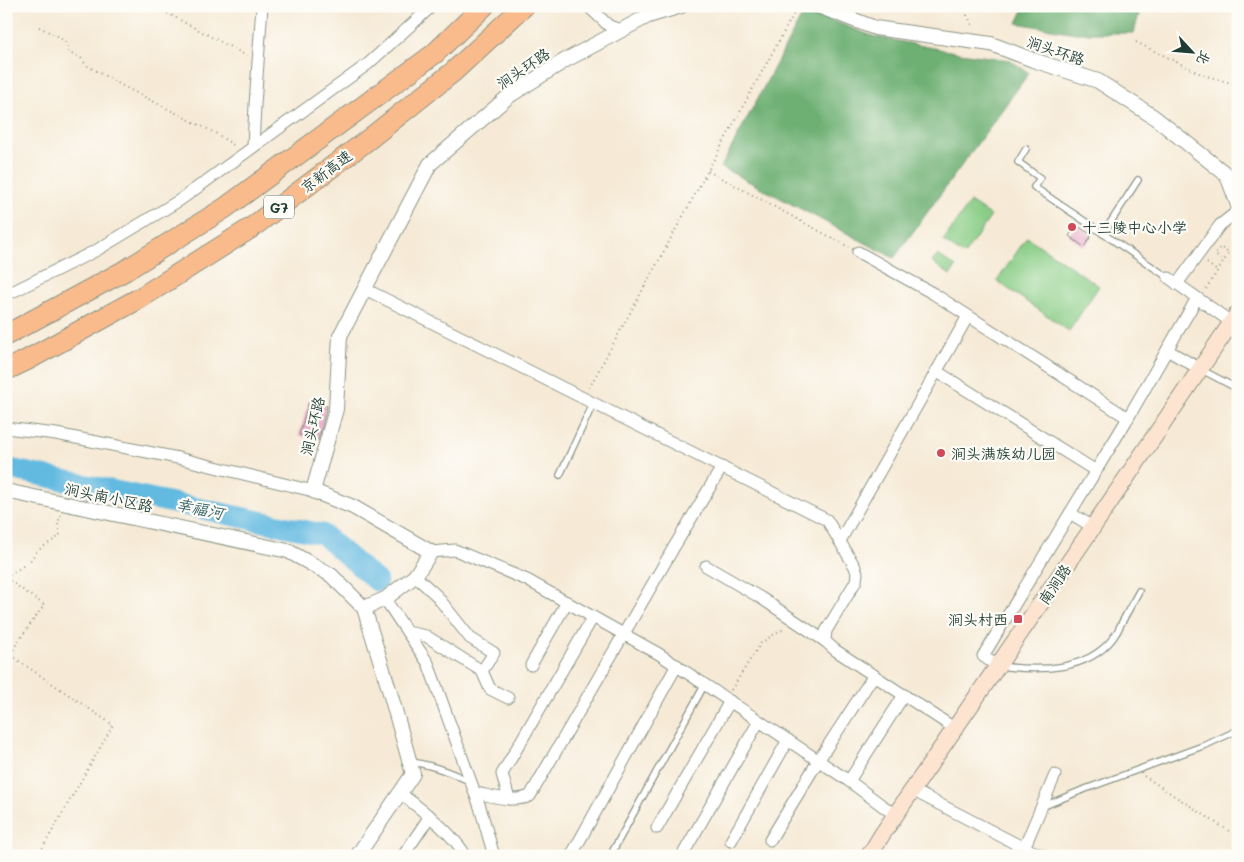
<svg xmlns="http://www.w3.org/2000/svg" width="1244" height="862" font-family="Mali,'LXGW WenKai TC',sans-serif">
	<rect width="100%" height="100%" fill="#fdfcf7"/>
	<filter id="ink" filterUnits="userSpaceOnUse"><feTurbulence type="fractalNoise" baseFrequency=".02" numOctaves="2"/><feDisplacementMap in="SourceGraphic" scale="10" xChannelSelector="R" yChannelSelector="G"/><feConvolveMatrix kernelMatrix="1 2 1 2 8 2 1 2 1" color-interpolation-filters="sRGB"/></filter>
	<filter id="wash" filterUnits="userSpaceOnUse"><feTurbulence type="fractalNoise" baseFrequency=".0096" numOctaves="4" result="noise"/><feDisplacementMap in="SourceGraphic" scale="20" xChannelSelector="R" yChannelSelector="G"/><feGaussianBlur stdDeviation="1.12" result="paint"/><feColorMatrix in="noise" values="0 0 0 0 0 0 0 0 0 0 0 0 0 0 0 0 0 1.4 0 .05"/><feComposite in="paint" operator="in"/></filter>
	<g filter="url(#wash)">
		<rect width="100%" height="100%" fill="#f6ead6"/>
		<g fill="#89cd86" stroke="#54855d">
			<path d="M970 202 991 216 964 255 943 241Z"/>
			<path d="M1027 237 1099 286 1069 331 997 281Z"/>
			<path d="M938 255 956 267 950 275 932 262Z"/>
		</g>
		<g fill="#6eb073" stroke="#467654">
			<path d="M1025 6H1141L1134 33H1075L1017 23Z"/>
			<path d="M805 10 872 36 960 53 1010 60 1029 73 894 258 721 167Z"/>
		</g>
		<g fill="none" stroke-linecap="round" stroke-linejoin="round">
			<path stroke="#64bae1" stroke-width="21" d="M6 467 10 469 322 534 377 581"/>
		</g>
		<g id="blocks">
			<g fill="#e59fc3">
				<path d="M1076 225 1092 235 1084 247 1069 236Z"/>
				<path d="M309 401 327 406 318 441 299 435Z"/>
			</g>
		</g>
	</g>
	<g filter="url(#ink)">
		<use href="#blocks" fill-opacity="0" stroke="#8a9485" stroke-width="1"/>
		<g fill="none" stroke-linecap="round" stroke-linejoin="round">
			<defs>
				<g id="service">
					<path d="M1026 149 1018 162 1040 178 1034 187 1169 278"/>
					<path d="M1103 234 1138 180"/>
					<path d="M1202 370 1238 389"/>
					<path d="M560 475 593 404"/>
					<path d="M1000 666C1038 671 1087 672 1113 638 1116 634 1119 629 1121 624 1127 613 1133 602 1139 591"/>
					<path d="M410 762C431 764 450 772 469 781"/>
					<path d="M1044 806 1080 791 1208 744 1238 730"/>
					<path d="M610 856 705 684"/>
				</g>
				<g id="minor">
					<path d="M588 6 609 26 621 30"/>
					<path d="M253 147 255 105 262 6"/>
					<path d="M858 252 934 294 1128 418"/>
					<path d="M1169 278 1231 322"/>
					<path d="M1177 284 1220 225 1238 211"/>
					<path d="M365 289 827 520 855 567 857 573 856 581 826 631 825 641 835 650 954 728"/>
					<path d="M6 295 97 250 180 200 368 64 432 6"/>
					<path d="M1167 350 1200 369"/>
					<path d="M936 371 1096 471"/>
					<path d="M6 428 56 434 178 458 313 491"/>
					<path d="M1070 513 1093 527"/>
					<path d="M840 541 968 316"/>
					<path d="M431 552 455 550 527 580 659 654 849 781 895 815"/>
					<path d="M706 566 761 598 825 641"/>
					<path d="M385 599 428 663 480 807 494 856"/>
					<path d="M407 632 426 636 482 671 494 653 470 638 436 595 415 576"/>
					<path d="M531 665 567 602"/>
					<path d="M997 666 983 656 1128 418 1197 298"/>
					<path d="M482 671 490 689 508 698"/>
					<path d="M849 781 904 695"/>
					<path d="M912 790 1024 848 1045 856"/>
					<path d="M400 793C424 812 450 830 466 856"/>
					<path d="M475 793C492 796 514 803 530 796L674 547 722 467"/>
					<path d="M509 799 502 774 593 617"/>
					<path d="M657 828 730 701"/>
					<path d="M770 840 818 761 874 675"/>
					<path d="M731 841 788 740"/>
					<path d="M1024 848 1055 775"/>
					<path d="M403 856 430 816"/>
					<path d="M571 856 677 665"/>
					<path d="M682 856 759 721"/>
				</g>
				<g id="tertiary">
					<path d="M818 6 875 28 991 44 1033 60 1098 81 1154 117 1227 175 1238 205"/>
					<path d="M6 491 288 551 331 575 364 608 389 689 413 774 357 856"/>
					<path d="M364 608 385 599 415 576 431 552 353 507 313 491 336 409 340 336 430 164 509 96 564 61 648 16 681 6"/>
				</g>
				<path id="secondary" d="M869 856 883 833 1093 527 1238 313"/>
				<g id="motorway">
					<path d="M6 335 126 270 225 208 434 54 484 6"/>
					<path d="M6 370 27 360 140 298 251 228 369 139 453 72 524 6"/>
				</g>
			</defs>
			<use href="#service" stroke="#8a9485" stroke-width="8"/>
			<use href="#minor" stroke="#8a9485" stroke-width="13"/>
			<use href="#tertiary" stroke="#8a9485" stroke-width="16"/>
			<use href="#secondary" stroke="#8a9485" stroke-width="18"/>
			<use href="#motorway" stroke="#8a9485" stroke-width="22"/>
			<g stroke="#8a9485" stroke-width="2" stroke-dasharray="1 4" stroke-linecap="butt">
				<path d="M154 6 247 56"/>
				<path d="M962 6 974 28"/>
				<path d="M39 27 59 37 65 42 69 53 81 58 86 65 121 85 215 133 235 146"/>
				<path d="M1136 42 1203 75 1238 85"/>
				<path d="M708 171 849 247"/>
				<path d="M1207 263 1217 271"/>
				<path d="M1206 289 1229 253 1220 247 1215 255 1224 261"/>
				<path d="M589 388 798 6"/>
				<path d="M6 578 44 605 15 646 12 653 16 659 113 725 38 856"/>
				<path d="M6 578 30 561 37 551 60 536 58 523 61 515"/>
				<path d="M731 690 761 643 779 631 786 629"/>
				<path d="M1144 776 1238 837"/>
			</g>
			<use href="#service" stroke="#fff" stroke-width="5.5"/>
			<use href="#minor" stroke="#fff" stroke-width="11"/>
			<use href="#tertiary" stroke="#fff" stroke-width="14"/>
			<use href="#secondary" stroke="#fde4d1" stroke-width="16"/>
			<use href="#motorway" stroke="#fabb8c" stroke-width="20"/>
		</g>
	</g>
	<g fill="#d1495b" stroke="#fdfcf7" stroke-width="2">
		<circle cx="1072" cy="227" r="5"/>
		<circle cx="941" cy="453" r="5"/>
		<rect x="1013" y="614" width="10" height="10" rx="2.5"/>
	</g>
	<g text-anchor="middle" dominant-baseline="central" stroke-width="4.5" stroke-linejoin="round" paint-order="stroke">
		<rect fill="#fdfcf7" stroke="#62766e" stroke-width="1" x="264" y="195.5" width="30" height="23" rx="4"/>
		<g font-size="14" font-weight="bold" fill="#1f3d34">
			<text x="279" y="207">G7</text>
		</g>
		<g font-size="15" fill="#1f3d34" stroke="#fdfcf7">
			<text transform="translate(1056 50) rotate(19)">涧头环路</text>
			<text transform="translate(523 68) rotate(-34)">涧头环路</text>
			<text transform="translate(326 171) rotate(-37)">京新高速</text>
			<text transform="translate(312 426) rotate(-77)">涧头环路</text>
			<text transform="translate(109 497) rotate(12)">涧头南小区路</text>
			<text transform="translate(1054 584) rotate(-56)">南涧路</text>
		</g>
		<g font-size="15" fill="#1f3d34" stroke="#fdfcf7" text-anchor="start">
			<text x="1082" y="227">十三陵中心小学</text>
			<text x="951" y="453">涧头满族幼儿园</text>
			<text x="1008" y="619" text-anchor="end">涧头村西</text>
		</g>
		<g font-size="16" font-style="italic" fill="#346268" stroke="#fdfcf7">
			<text transform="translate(200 508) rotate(12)">幸福河</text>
		</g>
	</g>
	<rect width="1244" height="862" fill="none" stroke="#fdfcf7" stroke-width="25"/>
	<g transform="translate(1192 52) rotate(116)" stroke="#fdfcf7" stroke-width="4" paint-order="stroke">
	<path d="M0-4L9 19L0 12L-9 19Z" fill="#1f3d34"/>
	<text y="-8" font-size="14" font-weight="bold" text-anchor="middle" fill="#1f3d34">北</text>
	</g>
</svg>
